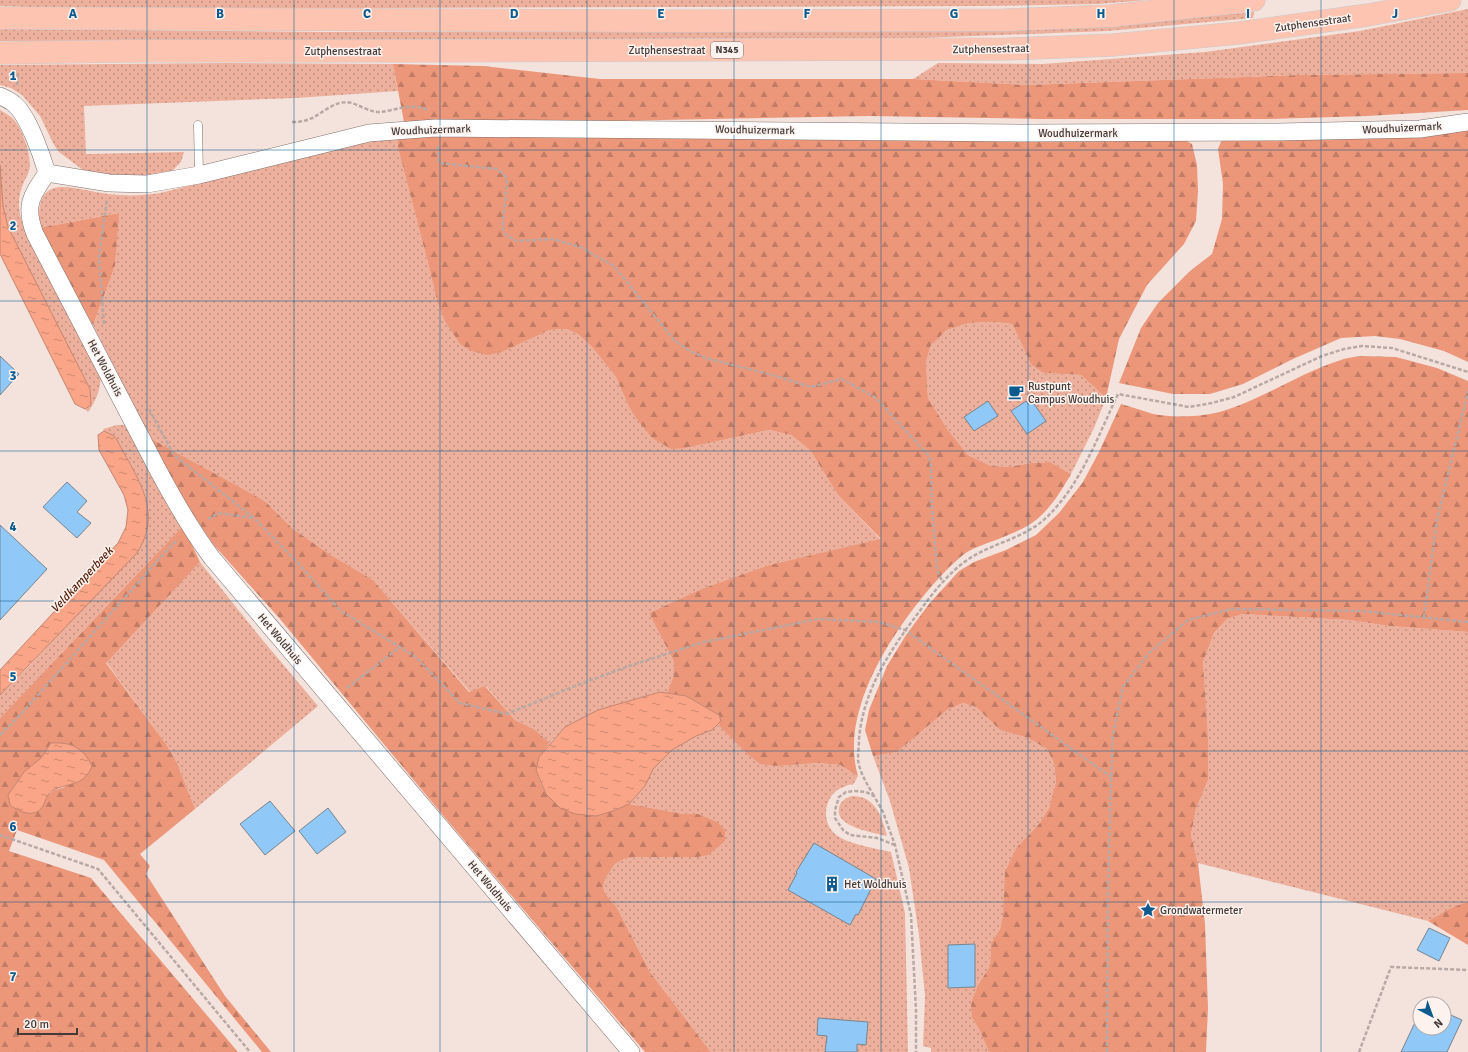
<svg xmlns="http://www.w3.org/2000/svg" width="1468" height="1052" font-family="Signika,sans-serif">
	<defs>
		<pattern id="grass-dots" width="8" height="8" patternUnits="userSpaceOnUse"><rect width="8" height="8" fill="#ecb09c"/><path d="M2 2h.1M6 6h.1" fill="none" stroke="#c19080" stroke-width="1.8" stroke-linecap="round"/></pattern>
		<pattern id="forest-firs" width="22" height="20" patternUnits="userSpaceOnUse"><rect width="22" height="20" fill="#ec967a"/><path d="M5 1l3.5 6h-7zM16 11l3.5 6h-7z" fill="#c17c65"/></pattern>
		<pattern id="water-ripples" width="26" height="14" patternUnits="userSpaceOnUse"><rect width="26" height="14" fill="#fba588"/><path d="M2 4q2-2 4 0t4 0M15 11q2-2 4 0t4 0" fill="none" stroke="#cd8870"/></pattern>
	</defs>
	<rect width="100%" height="100%" fill="#f4e3dd"/>
	<g fill="url(#grass-dots)">
		<path d="M0 0H1147L1098 4 983 6 80 9 0 6Z"/>
		<path d="M1468 9V73L1298 75 1026 85 913 79 938 63 1043 64 1205 52 1360 31Z"/>
		<path d="M1254 12 1253 18 1107 31 922 38 0 41V29L326 32 983 30 1114 25Z"/>
		<path d="M228 63 393 64 398 91 296 98 84 106 86 154 184 152 181 162 169 174 149 178 87 173 59 152 54 145 40 116 22 95 11 88 0 85V65Z"/>
		<path d="M0 110C5 113 11 116 15 121 23 131 33 159 29 171 28 175 25 179 24 182 17 197 18 210 23 225L101 376C100 391 96 401 88 412L85 409 90 405V389L11 235 5 218 3 206 0 165Z"/>
		<path d="M397 137 398 148 429 267 437 301 502 352 550 330 566 329 578 334 592 347 616 377 628 405 686 448 769 430 791 435 810 450 838 495 881 540 769 565 701 589 649 613 674 662V675L667 693 660 692 635 700 565 727 550 743 534 729 515 720 486 686 470 692 373 580 331 555 293 529 265 501 150 438 93 325 115 266 118 213 39 228C35 170 70 189 108 194 125 196 142 196 160 193L373 141Z"/>
		<path d="M995 322 1012 324 1021 342 1044 373 1081 375 1106 398 1094 428 1071 474 1050 462 1031 463 1010 467 991 466 968 455 948 430 928 398 926 362 931 345 947 330 969 323Z"/>
		<path d="M117 425H128L183 526 0 718V695L32 663 147 533C148 524 150 514 148 505 144 484 124 455 114 436L105 433 103 429Z"/>
		<path d="M200 562 260 637 318 706 195 809 177 763 166 744 106 662Z"/>
		<path d="M1243 614 1349 620 1389 626 1468 632V901L1449 909 1428 921 1198 863 1191 835 1196 809 1208 780 1203 662 1214 633 1227 619Z"/>
		<path d="M963 703 976 707 1000 730 1028 738 1047 749 1054 763 1056 782 1049 808 1039 824 1017 847 1000 929 991 943 990 966 978 985 972 1018 980 1031 989 1052H931V1048L923 1046 925 996 919 935 909 868 890 801 873 756 897 752 947 710Z"/>
		<path d="M718 725 745 752 779 766 818 763 840 765 858 776 853 785C849 784 848 785 844 787 826 792 820 818 833 832 844 844 875 848 891 852L905 913 908 1052H710V1051L650 972 616 906 606 895 603 887 606 877 615 864 626 858 646 857 698 814H684L629 804 645 786 653 769 672 750 696 736 712 730Z"/>
		<path d="M852 796C876 796 882 817 887 836 875 833 834 827 839 808 840 801 846 798 852 796Z"/>
	</g>
	<g fill="url(#forest-firs)" fill-rule="evenodd">
		<path d="M393 64 483 66 600 79H913L1026 85 1298 75 1468 73V110L1367 116 1271 119H1040L870 116 506 123 404 122Z"/>
		<path d="M1468 130V362L1444 351 1400 339 1375 336 1341 338 1293 359 1243 384 1210 394H1173L1119 383 1141 328 1158 303 1190 271 1212 254 1222 219 1223 184 1218 149 1222 139Z"/>
		<path d="M442 135 1185 140 1192 144 1197 165 1198 191 1196 221 1184 244 1147 285 1119 339 1106 398 1081 375 1044 373 1031 364 1021 342 1012 324 995 322 969 323 947 330 931 345 926 362 928 398 948 430 968 455 991 466 1010 467 1031 463 1050 462 1071 474C1060 493 1048 513 1029 525 1019 531 1007 535 996 540 985 544 972 548 963 555 947 568 934 583 921 599 885 644 840 716 858 776L840 765 818 763 779 766 760 764 745 752 718 725 721 721 719 715 686 696 667 693 674 675V662L649 613 701 589 769 565 881 539 838 495 810 450 791 435 769 430 686 448 671 449 652 438 639 422 628 405 616 377 592 347 578 334 566 329 550 330 502 352 487 355 472 351 460 344 445 321 437 301 429 267 398 148 397 137Z"/>
		<path d="M119 213 115 266 93 325 64 276 39 228Z"/>
		<path d="M1362 356 1396 357 1437 368 1468 381V632L1389 626 1349 620 1243 614 1227 619 1214 633 1203 662 1208 741V780L1196 809 1191 835 1198 863 1205 924 1208 1008 1206 1052H989L980 1031 972 1018 971 1004 978 985 990 966 991 943 1000 929 1003 915 1005 872 1017 847 1039 824 1049 808 1056 782 1054 763 1047 749 1028 738 1000 730 976 707 963 703 947 710 897 752 873 756 865 730 869 710 887 666 906 635 929 604 959 571 974 562 1006 550 1036 535 1059 513 1083 482 1099 452 1121 404C1132 407 1143 411 1153 414 1173 418 1204 417 1223 411 1263 399 1298 374 1338 361 1345 358 1354 357 1362 356Z"/>
		<path d="M150 438 265 501 293 529 331 555 373 580 469 692 485 686 515 720 534 729 550 743C533 765 534 769 546 794L613 811 629 804 684 814H698L717 822 725 830V841L708 855 697 857H646L626 858 615 864 606 877 603 887 606 895 616 906 650 972 710 1051V1052H645L446 819 280 619 212 543 178 491Z"/>
		<path d="M183 526 200 562 106 663 166 744 177 763 195 809 140 854 150 866 146 874 225 996 271 1052H262L104 860 17 830 9 851 91 878 238 1052H0V718ZM51 743H59L65 787 54 790 45 798 34 765 41 758Z"/>
		<path d="M1468 901V945L1428 921 1449 909Z"/>
	</g>
	<g fill="url(#water-ripples)" stroke="#c48570">
		<path d="M0 165 3 206 8 227 90 389 91 405 85 409 75 404 0 254Z"/>
		<path d="M104 431 114 436 117 440C137 479 164 510 137 553L0 695V670L118 543 126 527 128 510 124 495 99 450 98 435Z"/>
		<path d="M660 692 686 696 719 715 721 721 712 730 696 736 672 750 653 769 645 786 629 804 613 811 596 816 575 814 560 808 546 794 536 770 539 757 565 727 598 710Z"/>
		<path d="M51 743C71 742 83 747 92 766 85 785 71 783 55 789 45 794 46 803 41 809 32 818 18 811 10 805L8 795 24 772 41 758Z"/>
	</g>
	<g fill="#90c8f7" stroke="#78848e">
		<path d="M0 356 19 374 0 395Z"/>
		<path d="M988 401 998 416 974 431 964 417Z"/>
		<path d="M1026 401 1028 404 1032 401 1046 421 1027 434 1011 411Z"/>
		<path d="M67 482 87 501 77 512 91 523 77 538 43 507Z"/>
		<path d="M0 525 47 569 0 620Z"/>
		<path d="M270 801 295 831 265 855 240 824Z"/>
		<path d="M328 808 346 832 317 854 299 831Z"/>
		<path d="M814 843 876 879 858 915 856 914 850 925 788 890 797 873 796 872Z"/>
		<path d="M1429 928 1450 938 1439 961 1417 950Z"/>
		<path d="M975 944V987L948 988V945Z"/>
		<path d="M1420 1012V1028H1444V1012L1462 1020 1447 1052H1401Z"/>
		<path d="M818 1018 868 1022 866 1045 857 1044V1052H825L827 1036 817 1035Z"/>
	</g>
	<g fill="none" stroke-linecap="round" stroke-linejoin="round">
		<defs>
			<path id="lane" d="M198 125 199 175"/>
			<g id="street">
				<path d="M0 96C4 98 10 100 14 104 28 115 42 156 47 173"/>
				<path d="M47 173 109 183 147 184 199 175 369 133 435 128 1028 133 1279 132 1420 129 1468 122"/>
				<path d="M47 173C31 196 24 206 35 234L158 470C174 500 191 530 212 558L631 1052"/>
			</g>
			<g id="primary">
				<path d="M0 18 663 21 1004 20 1110 16 1254 0"/>
				<path d="M0 53 133 51H400L1007 49 1113 45 1239 33 1368 15 1450 0"/>
			</g>
		</defs>
		<use href="#lane" stroke="#80716c" stroke-width="9"/>
		<use href="#street" stroke="#80716c" stroke-width="18"/>
		<use href="#primary" stroke="#cac8c8" stroke-width="23"/>
		<g stroke="#b7a9a5" stroke-width="2.5" stroke-dasharray="4 2" stroke-linecap="butt">
			<path d="M17 85 18 74"/>
			<path d="M292 122C315 123 322 108 340 103 354 99 365 112 379 112 394 111 413 102 427 110"/>
			<path d="M438 146 439 163 497 169 502 173 506 177 507 183 503 221V229L506 235 517 241 553 239 580 247 614 266 674 340 690 351 706 358 776 376 811 387 842 379 876 398 929 456 931 465 932 507 937 570 942 581"/>
			<path d="M104 324 99 257 107 200"/>
			<path d="M149 409 174 455 254 518 298 563 341 611 416 657 460 703 507 714 575 686 629 666 704 642 818 619 879 622 905 630 1111 777"/>
			<path d="M208 519 219 513 253 518"/>
			<path d="M1424 617 1437 520 1468 391"/>
			<path d="M347 688 400 647"/>
			<path d="M0 735 22 713 169 548 178 540"/>
			<path d="M874 796C867 784 860 773 858 760 858 753 859 746 859 739 863 691 890 650 919 612 932 594 945 577 963 563 989 543 1023 540 1047 517 1081 484 1098 436 1118 394L1189 407 1212 403 1234 397 1322 356 1344 349 1362 346 1392 348 1468 372"/>
			<path d="M0 835 98 869 250 1052"/>
			<path d="M895 845 877 838 850 835 843 830 835 818V810L839 797 846 792 855 791 866 792 874 796 883 812 895 845 911 915 916 1010V1052"/>
			<path d="M1107 1052 1108 896 1111 777 1113 734 1123 687 1149 653 1188 620 1232 609 1361 611 1468 622"/>
			<path d="M1359 1052 1391 967 1468 970"/>
		</g>
		<use href="#lane" stroke="#fff" stroke-width="8"/>
		<use href="#street" stroke="#fff" stroke-width="17"/>
		<use href="#primary" stroke="#fec4b2" stroke-width="22"/>
	</g>
	<path fill="none" stroke="#0d5b8e" stroke-width="1" stroke-opacity="0.55" d="M147 0V1052M294 0V1052M440 0V1052M587 0V1052M734 0V1052M881 0V1052M1028 0V1052M1174 0V1052M1321 0V1052M0 150H1468M0 301H1468M0 451H1468M0 601H1468M0 751H1468M0 902H1468"/>
	<defs>
		<symbol id="cafe-bare" viewBox="-9 -9 18 18"><path d="M-5.5-4.5H6V0H3Q3 3.5 0 3.5H-2.5Q-5.5 3.5-5.5 0ZM3-3.2v2h1.7v-2ZM-6 4.5H4V6H-6Z" fill="#0d5b8e" stroke="#fdf2ee" stroke-width="2.5" paint-order="stroke"/></symbol>
		<symbol id="building-bare" viewBox="-9 -9 18 18"><path d="M-4-6H4V6H1V3H-1V6H-4ZM-2.5-4.3h1.7v1.8h-1.7ZM.8-4.3h1.7v1.8H.8ZM-2.5-1h1.7V.8h-1.7ZM.8-1h1.7V.8H.8Z" fill="#0d5b8e" stroke="#fdf2ee" stroke-width="2.5" paint-order="stroke"/></symbol>
		<symbol id="sight-bare" viewBox="-9 -9 18 18"><path d="M0-6L1.8-2.2L6-1.7L2.9 1.2L3.7 5.4L0 3.3L-3.7 5.4L-2.9 1.2L-6-1.7L-1.8-2.2Z" fill="#0d5b8e" stroke="#fdf2ee" stroke-width="2.5" paint-order="stroke"/></symbol>
	</defs>
	<g fill-rule="evenodd">
		<use href="#cafe-bare" x="1005" y="381" width="22" height="22"/>
		<use href="#building-bare" x="821" y="873" width="22" height="22"/>
		<use href="#sight-bare" x="1137" y="899" width="22" height="22"/>
	</g>
	<g text-anchor="middle" dominant-baseline="central" stroke-width="3" stroke-linejoin="round" paint-order="stroke">
		<rect fill="#fdf2ee" stroke="#7a726f" stroke-width="1" x="711" y="42" width="32" height="16" rx="3"/>
		<g font-size="10" font-weight="bold" fill="#423b39">
			<text x="727" y="50">N345</text>
		</g>
		<g font-size="11" fill="#423b39" stroke="#fdf2ee">
			<text transform="translate(1313 23) rotate(-8)">Zutphensestraat</text>
			<text transform="translate(991 49) rotate(-1)">Zutphensestraat</text>
			<text x="667" y="50">Zutphensestraat</text>
			<text x="343" y="51">Zutphensestraat</text>
			<text transform="translate(1402 128) rotate(-3)">Woudhuizermark</text>
			<text transform="translate(431 130) rotate(-2)">Woudhuizermark</text>
			<text transform="translate(755 130) rotate(1)">Woudhuizermark</text>
			<text x="1078" y="133">Woudhuizermark</text>
			<text transform="translate(105 368) rotate(62)">Het Woldhuis</text>
			<text transform="translate(280 639) rotate(50)">Het Woldhuis</text>
			<text transform="translate(490 886) rotate(50)">Het Woldhuis</text>
		</g>
		<g font-size="11" fill="#423b39" stroke="#fdf2ee" text-anchor="start">
			<text x="1028" y="386">Rustpunt<tspan x="1028" dy="13">Campus Woudhuis</tspan></text>
			<text x="844" y="884">Het Woldhuis</text>
			<text x="1160" y="910">Grondwatermeter</text>
		</g>
		<g font-size="12" font-style="italic" fill="#521e0a" stroke="#fdf2ee">
			<text transform="translate(82 580) rotate(-47)">Veldkamperbeek</text>
		</g>
	</g>
	<g font-size="13" text-anchor="middle" font-weight="bold" fill="#0d5b8e" stroke="#fdf2ee" stroke-width="3" stroke-linejoin="round" paint-order="stroke">
		<text x="73" y="18">A</text>
		<text x="220" y="18">B</text>
		<text x="367" y="18">C</text>
		<text x="514" y="18">D</text>
		<text x="661" y="18">E</text>
		<text x="807" y="18">F</text>
		<text x="954" y="18">G</text>
		<text x="1101" y="18">H</text>
		<text x="1248" y="18">I</text>
		<text x="1395" y="18">J</text>
		<text x="13" y="80">1</text>
		<text x="13" y="230">2</text>
		<text x="13" y="380">3</text>
		<text x="13" y="531">4</text>
		<text x="13" y="681">5</text>
		<text x="13" y="831">6</text>
		<text x="13" y="981">7</text>
	</g>
	<g transform="translate(1432 1016) rotate(139)"><circle r="19" fill="#fdf2ee" stroke="#b2a9a6"/>
	<path d="M0-3L7 15L0 10L-7 15Z" fill="#0d5b8e"/>
	<text y="-6" font-size="11" font-weight="bold" text-anchor="middle" fill="#423b39">N</text>
	</g>
	<path d="M18 1028v6h59v-6" fill="none" stroke="#423b39" stroke-width="2"/>
	<text x="24" y="1028" font-size="12" fill="#423b39" stroke="#fdf2ee" stroke-width="3" paint-order="stroke">20 m</text>
</svg>
